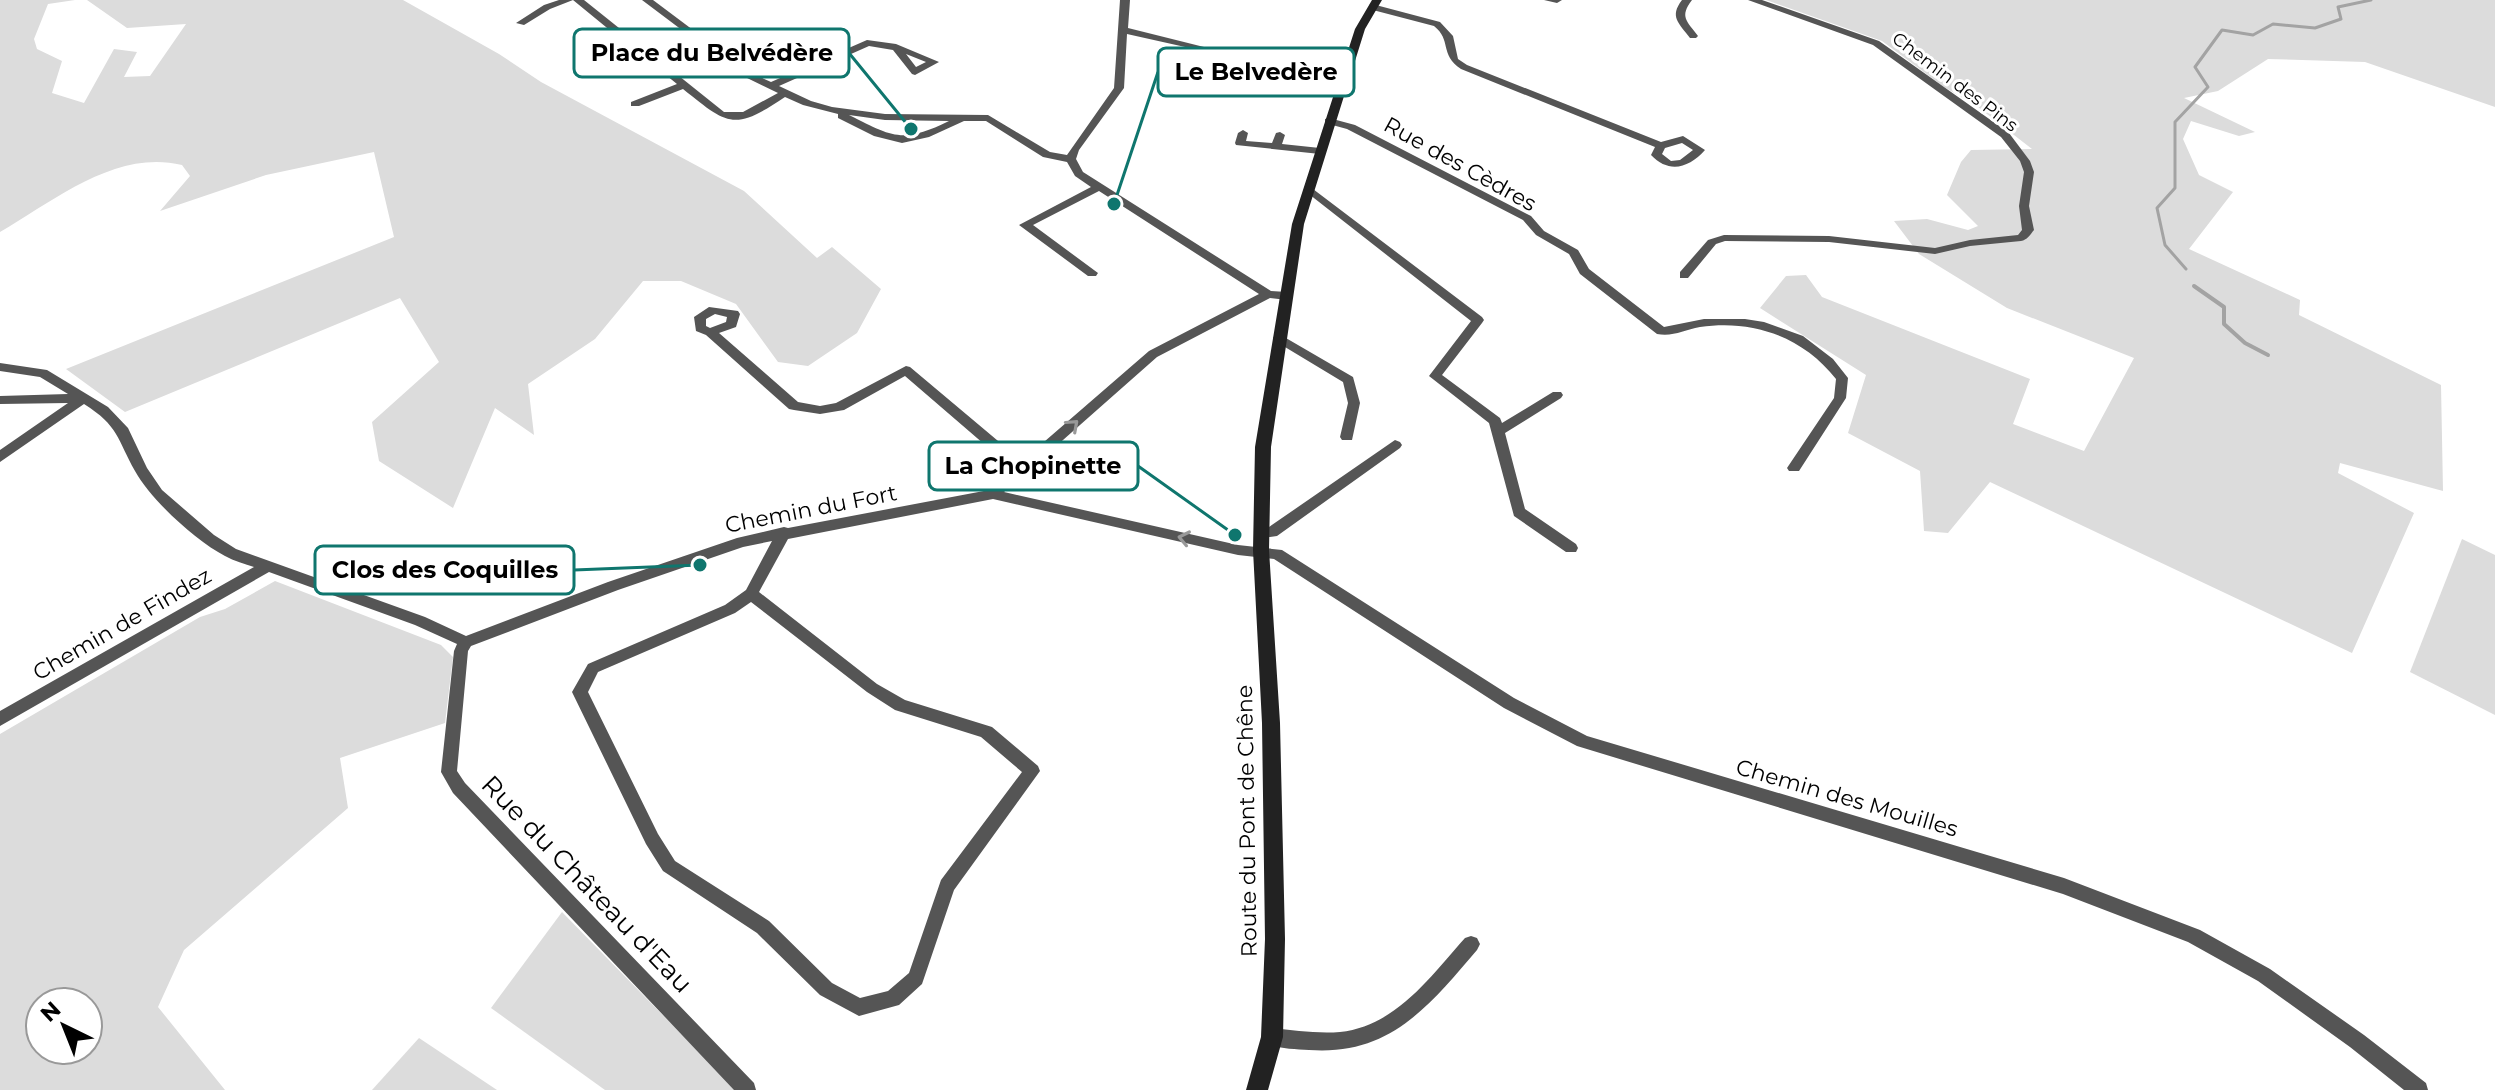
<svg xmlns="http://www.w3.org/2000/svg" width="2495" height="1090" font-family="Montserrat,sans-serif">
	<rect width="100%" height="100%" fill="#fff"/>
	<g fill="#dcdcdc" fill-rule="evenodd">
		<path d="M0 0H75L48 4 34 39 37 49 62 61 52 93 84 103 114 49 137 52 124 77 150 76 186 24 127 28 87 0H403L499 54 541 82 744 191 817 258 832 247 881 289 857 333 808 366 778 362 736 304 681 281H643L595 339 528 384 534 435 495 408 453 508 379 461 372 422 439 362 400 298 125 412 66 369 394 237 374 152 266 175 160 211 190 176 182 165C116 149 55 200 0 232Z"/>
		<path d="M1766 0H2495V107L2365 62 2268 59 2218 91 2184 98 2255 132 2239 136 2191 121 2183 139 2199 175 2233 192 2189 249 2300 300 2299 315 2441 385 2443 491 2340 463 2338 473 2414 513 2352 653 1990 482 1948 533 1924 531 1920 471 1848 433 1866 375 1760 308 1786 276 1806 275 1822 297 2030 379 2013 424 2084 451 2134 358 2007 308 1919 254 1894 221 1927 219 1968 230 1978 226 1947 195 1961 162 1971 150 2032 149 1978 107 1944 87 1882 41Z"/>
		<path d="M2462 539 2495 555V715L2410 672Z"/>
		<path d="M275 581 441 645 453 657 445 723 340 758 348 808 184 950 158 1007 225 1090H0V734L200 617 225 609ZM40 1002H88V1050H40Z"/>
		<path d="M562 912 736 1090H605L491 1008Z"/>
		<path d="M419 1038 497 1090H372Z"/>
	</g>
	<g fill="none" stroke-linecap="round" stroke-linejoin="round">
		<path stroke="#a3a3a3" stroke-width="3" d="M2186 269 2165 245 2157 208 2175 188V122L2208 87 2195 67 2222 30 2253 35 2273 24 2315 28 2341 19 2338 7 2371 0"/>
		<path stroke="#a3a3a3" stroke-width="4" d="M2194 286 2224 307V324L2245 343 2268 355"/>
		<g fill="#555" fill-rule="evenodd">
			<path d="M559 0H573L550 9 524 25 516 23 544 5Z"/>
			<path d="M573 0H584L724 112H743L778 93 743 76 642 0H653L749 72 771 82 867 40 896 44 939 62 915 75 912 74 893 50 869 46 779 86 811 101 832 107 885 114 988 115 1050 152 1067 155 1114 88 1120 0H1130L1128 28 1208 48 1203 51 1127 34 1124 88 1079 150 1076 159 1083 172 1271 291 1287 292 1293 296 1287 300 1270 298 1157 357 1004 492 1238 545 1282 550 1514 698 1587 736 2064 878 2200 930 2270 969 2364 1035 2426 1083 2428 1090H2404L2350 1047 2258 981 2188 942 2063 894 1577 746 1504 708 1274 559 1238 555 993 499 788 539 759 592 877 684 905 700 992 727 1038 766 1040 771 954 890 922 984 899 1005 859 1016 820 995 757 933 663 871 646 844 572 692 588 664 725 605 746 590 772 541 743 547 618 590 471 646 468 651 457 771 465 783 754 1083 756 1090H734L453 793 441 772 454 651 457 644 415 625 269 572 0 726V711L254 567C245 564 234 561 225 556 196 541 151 500 135 471 117 439 119 426 84 404L0 462V450L68 403 0 404V396L68 394 40 377 0 371V363L47 370 108 407 128 428 147 468 162 490 214 535 236 549 425 617 466 636 608 582 737 538 784 527 788 528 989 490 1013 469 905 376 844 410 820 414 794 410 789 409 706 335 696 331 694 317 709 307 738 311 740 314 736 327 719 333 798 402 820 406 836 403 906 366 910 367 1022 461 1149 351 1259 294 1099 191 1033 225 1098 273 1096 276H1088L1019 225 1091 187 1075 176 1067 162 1043 157 986 121H964L929 137 902 143 874 136 838 118V114L803 105 785 97C734 131 729 126 683 89L639 106H631V102L677 84 640 54 606 67H600V63L634 50ZM906 54 926 62 916 67ZM849 115 885 120 949 121C902 144 893 137 849 115ZM715 314 727 317 726 322 710 328 706 326V319ZM751 602 867 692 895 710 981 737 1022 772 941 880 909 973 888 991 860 998 832 983 769 921 675 861 658 834 588 692 598 672 735 613Z"/>
			<path d="M1544 0H1562L1557 3Z"/>
			<path d="M1682 0H1692C1679 17 1687 21 1698 36L1696 38H1690C1679 23 1669 17 1682 0Z"/>
			<path d="M1748 0H1762L1879 41 2009 133 2030 161 2034 172 2029 206 2034 230C2030 235 2027 240 2021 241L1970 246 1935 254 1829 242 1725 241 1716 244 1688 278H1680V272L1708 240 1724 235 1829 236 1935 248 1970 240 2018 235 2022 230 2019 206 2024 172 2020 161 2001 137 1873 45Z"/>
			<path d="M1372 4 1440 22 1453 36 1458 59 1467 65 1661 142 1683 136 1705 150C1689 168 1669 174 1651 155L1655 147 1461 69C1439 54 1452 40 1434 26L1369 9V5ZM1682 143 1693 150 1680 160 1671 161 1662 154 1665 148Z"/>
			<path d="M1329 118 1355 125 1531 216 1544 231 1578 250 1589 269 1664 327 1704 319H1745L1764 322 1803 336 1833 359 1848 378 1846 398 1799 471H1789L1787 468 1789 465 1834 398 1836 379C1803 337 1753 319 1700 327 1684 330 1673 337 1657 334L1580 274 1569 254 1536 235 1523 220 1347 129 1325 123V119Z"/>
			<path d="M1243 130 1248 133 1246 141 1272 143 1276 133 1280 132 1285 135 1282 144 1320 148 1325 151 1320 154 1236 145 1235 143 1238 133Z"/>
			<path d="M1309 186 1482 317 1484 320 1482 323 1442 375 1500 418 1502 423 1553 392H1561L1563 395 1561 398 1505 433 1525 509 1576 544 1578 548 1576 552H1566L1514 516 1489 423 1429 376 1471 321 1305 191 1304 189Z"/>
			<path d="M1279 334 1353 377 1360 403 1352 440H1342L1340 437 1348 403 1343 382 1275 341 1273 338 1275 335Z"/>
			<path d="M1395 440 1400 442 1402 445 1400 448 1277 536 1261 538 1256 537 1254 533 1256 529 1269 527Z"/>
			<path d="M1471 936 1477 938 1480 944 1477 950C1429 1006 1390 1056 1309 1050 1295 1049 1278 1049 1266 1043L1263 1037 1266 1031 1272 1028C1294 1030 1317 1034 1340 1032 1396 1026 1430 977 1465 938Z"/>
		</g>
		<path fill="#222" fill-rule="evenodd" d="M1372 0H1382L1365 29 1304 224 1271 447 1269 550 1280 723 1285 939 1283 1037 1268 1090H1246L1261 1037 1265 939 1262 723 1253 550 1255 447 1292 224 1355 29Z"/>
	</g>
	<defs><path id="oneway-chevron" d="M-2-3.5L2.5 0L-2 3.5" fill="none" stroke-width="1.6" stroke-linecap="round" stroke-linejoin="round" transform="scale(2)"/></defs>
	<g stroke="#999">
		<use href="#oneway-chevron" transform="translate(1073 425) rotate(-42)"/>
		<use href="#oneway-chevron" transform="translate(1184 538) rotate(-168)"/>
	</g>
	<g text-anchor="middle" dominant-baseline="central" stroke-width="6" stroke-linejoin="round" paint-order="stroke">
		<g font-size="18" fill="#000" stroke="#fff">
			<text transform="translate(1955 82) rotate(37)">Chemin des Pins</text>
		</g>
		<g font-size="22" fill="#000" stroke="#fff">
			<text transform="translate(1460 164) rotate(29)">Rue des Cèdres</text>
			<text transform="translate(811 509) rotate(-11)">Chemin du Fort</text>
			<text transform="translate(122 624) rotate(-30)">Chemin de Findez</text>
			<text transform="translate(1847 798) rotate(16)">Chemin des Mouilles</text>
			<text transform="translate(1247 821) rotate(-91)">Route du Pont de Chêne</text>
		</g>
		<g font-size="26" fill="#000" stroke="#fff">
			<text transform="translate(587 884) rotate(46)">Rue du Château d'Eau</text>
		</g>
	</g>
	<path fill="none" stroke="#0f766e" stroke-width="3" d="M911 129L849 53M1114 204L1158 72M1235 535L1138 466M700 565L574 570"/>
	<g fill="#0f766e" stroke="#fff" stroke-width="3">
		<circle cx="911" cy="129" r="8"/>
		<circle cx="1114" cy="204" r="8"/>
		<circle cx="1235" cy="535" r="8"/>
		<circle cx="700" cy="565" r="8"/>
	</g>
	<g fill="#fff" stroke="#0f766e" stroke-width="3">
		<rect x="574" y="29" width="275" height="48" rx="8"/>
		<rect x="1158" y="48" width="196" height="48" rx="8"/>
		<rect x="929" y="442" width="209" height="48" rx="8"/>
		<rect x="315" y="546" width="259" height="48" rx="8"/>
	</g>
	<g font-size="24" text-anchor="middle" font-weight="bold" fill="#000">
		<text x="712" y="61">Place du Belvédère</text>
		<text x="1256" y="80">Le Belvedère</text>
		<text x="1033" y="474">La Chopinette</text>
		<text x="445" y="578">Clos des Coquilles</text>
	</g>
	<g transform="translate(64 1026) rotate(317)"><circle r="38" fill="#ffffff" stroke="#999999" stroke-width="2"/>
	<path d="M0-6L14 30L0 20L-14 30Z" fill="#000000"/>
	<text y="-12" font-size="22" font-weight="bold" text-anchor="middle" fill="#000000">N</text>
	</g>
</svg>
